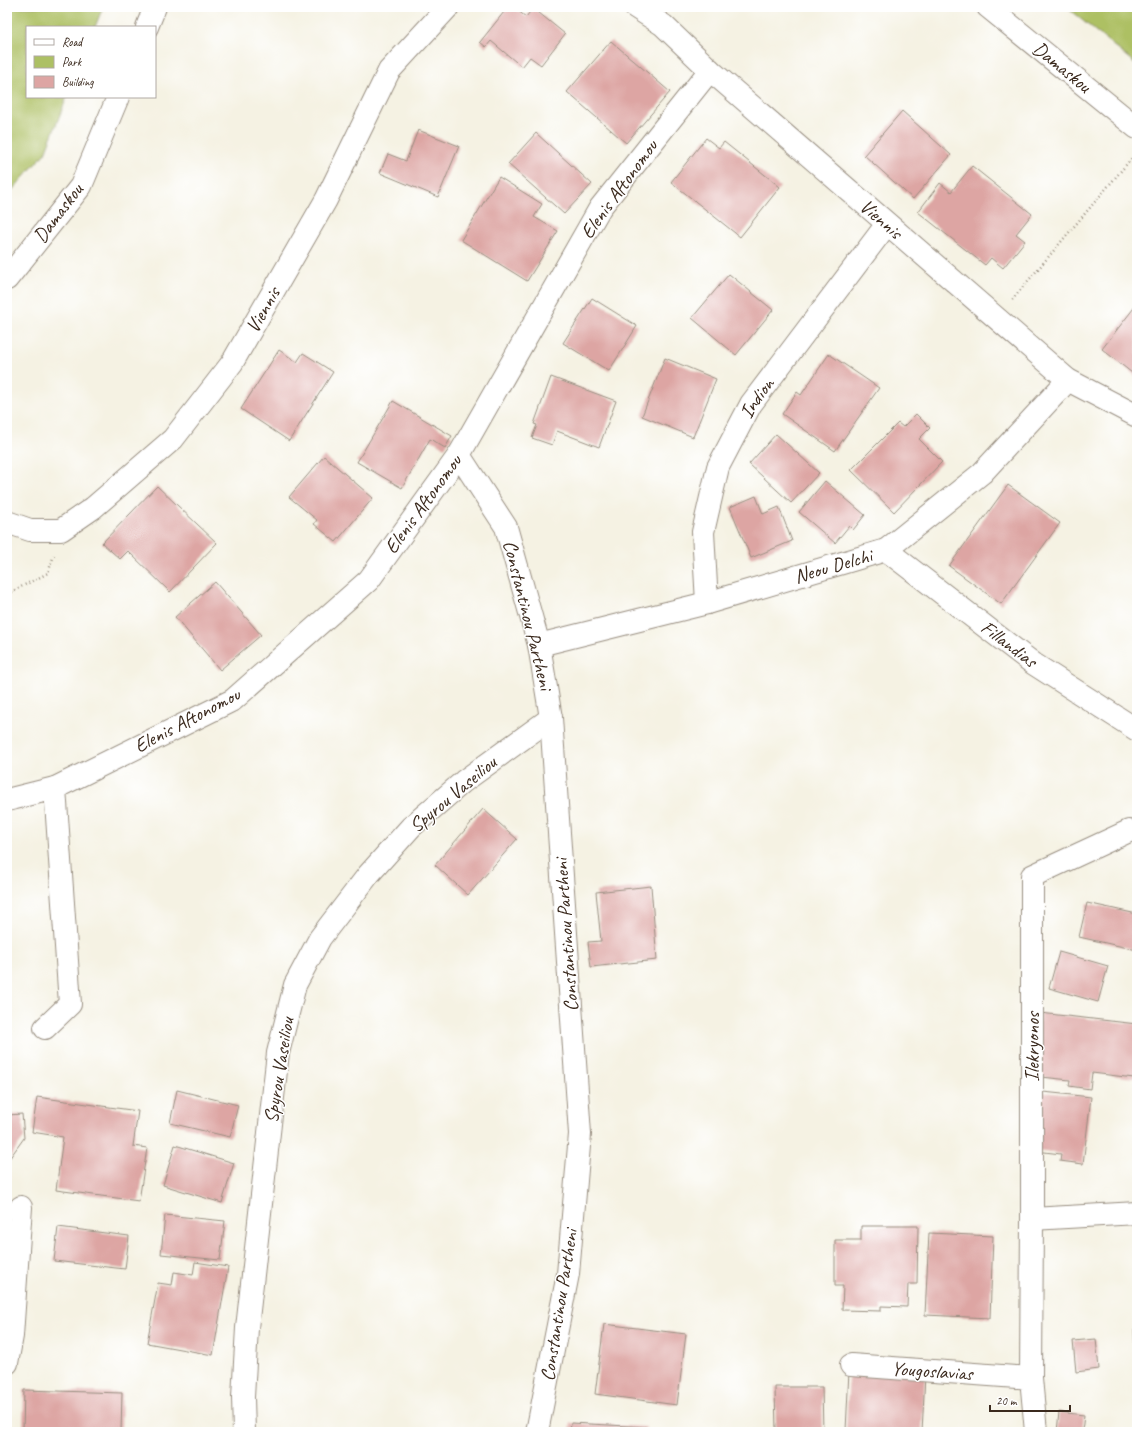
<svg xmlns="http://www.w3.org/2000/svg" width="1144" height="1439" font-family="Caveat,sans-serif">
	<rect width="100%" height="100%" fill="#fff"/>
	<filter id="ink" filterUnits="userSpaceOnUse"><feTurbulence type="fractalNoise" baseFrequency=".025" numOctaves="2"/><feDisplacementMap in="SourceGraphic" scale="8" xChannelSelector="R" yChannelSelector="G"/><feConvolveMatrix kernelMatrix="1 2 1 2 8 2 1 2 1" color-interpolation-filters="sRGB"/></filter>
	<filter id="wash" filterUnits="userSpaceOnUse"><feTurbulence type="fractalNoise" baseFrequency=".012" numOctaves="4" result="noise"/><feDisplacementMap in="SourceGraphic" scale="16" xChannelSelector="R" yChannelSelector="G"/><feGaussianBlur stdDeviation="0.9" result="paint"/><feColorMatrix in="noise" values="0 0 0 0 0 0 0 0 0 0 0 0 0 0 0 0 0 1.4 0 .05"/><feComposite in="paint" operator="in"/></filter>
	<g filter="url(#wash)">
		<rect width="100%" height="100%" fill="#f5f2e3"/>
		<g fill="#adc064" stroke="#747541">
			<path d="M7 7H103L95 27H27V97H67L45 153 7 196Z"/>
			<path d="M1066 7H1137V65Z"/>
		</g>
		<g id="blocks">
			<g fill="#dda5a3">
				<path d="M508 7H513L526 17 533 8 565 34 541 65 530 57 522 67 491 41 486 47 480 42Z"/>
				<path d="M611 41 670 92 626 143 567 92Z"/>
				<path d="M902 111 951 155 913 199 864 155Z"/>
				<path d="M418 130 459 146 438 197 380 173 388 154 406 161Z"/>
				<path d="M536 133 592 184 564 214 508 164Z"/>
				<path d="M706 138 719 148 724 142 780 187 740 237 671 182Z"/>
				<path d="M972 166 1032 214 1016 234 1025 241 1003 268 991 258 985 265 918 212 940 183 951 192Z"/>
				<path d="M499 177 542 204 534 217 558 231 527 281 461 240Z"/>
				<path d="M729 274 773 310 736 355 692 318Z"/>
				<path d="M592 298 637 326 609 371 563 343Z"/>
				<path d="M1137 304V377L1102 349Z"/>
				<path d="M279 350 297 362 303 353 333 372 289 441 241 409Z"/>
				<path d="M829 354 879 388 835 451 782 414 797 392 801 395Z"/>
				<path d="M665 358 716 379 693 437 642 416Z"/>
				<path d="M551 377 616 401 599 447 557 431 552 445 532 438 537 425 534 424Z"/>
				<path d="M393 401 452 436 445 448 430 439 402 488 357 462Z"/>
				<path d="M916 414 930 428 919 439 942 462 894 512 851 470 898 423 903 427Z"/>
				<path d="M776 434 819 473 791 503 749 464Z"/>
				<path d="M324 456 373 498 336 542 314 524 317 520 289 497Z"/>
				<path d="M825 481 865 515 853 530 849 526 835 543 799 512Z"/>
				<path d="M1008 485 1060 523 1001 604 949 566Z"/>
				<path d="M157 486 217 543 170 592 128 551 120 559 102 543Z"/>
				<path d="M756 496 763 514 779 507 792 541 751 558 730 507Z"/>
				<path d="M215 582 261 635 220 670 175 617Z"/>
				<path d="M483 809 517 839 468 895 435 865Z"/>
				<path d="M651 886 657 960 591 967 588 942 601 941 596 892Z"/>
				<path d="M1087 903 1137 914V950L1079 937Z"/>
				<path d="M1059 952 1108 966 1098 1002 1049 988Z"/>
				<path d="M1040 1013 1137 1024V1055L1134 1078 1092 1073 1090 1089 1069 1086 1070 1080 1032 1076Z"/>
				<path d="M177 1090 238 1105 230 1137 170 1123Z"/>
				<path d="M1043 1092 1091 1097 1083 1164 1060 1161 1061 1154 1036 1151Z"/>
				<path d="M37 1097 138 1111 133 1146 147 1148 139 1201 56 1190 63 1137 32 1132Z"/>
				<path d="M22 1114 24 1138 9 1159H7V1115Z"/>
				<path d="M175 1145 234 1163 222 1203 163 1185Z"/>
				<path d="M165 1215 225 1221 220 1260 161 1254Z"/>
				<path d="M861 1226H918L917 1284H908L907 1307 881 1306V1311L842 1310 843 1286H835V1240H861Z"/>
				<path d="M58 1227 129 1236 125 1269 54 1261Z"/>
				<path d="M929 1233 993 1236 990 1318 925 1315Z"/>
				<path d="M195 1262 228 1267 213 1355 147 1343 158 1283 172 1285 174 1272 193 1275Z"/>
				<path d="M604 1324 686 1334 677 1405 595 1394Z"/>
				<path d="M1134 1329H1137V1362H1135Z"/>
				<path d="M1096 1339 1099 1369 1076 1372 1073 1341Z"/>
				<path d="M849 1371 925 1375 922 1432 846 1430Z"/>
				<path d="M775 1387H822L823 1432H776Z"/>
				<path d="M24 1390 122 1393 121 1432H23Z"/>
				<path d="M1059 1412 1084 1415 1082 1432H1057Z"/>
				<path d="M571 1423 646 1427 645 1432H570Z"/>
			</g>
		</g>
	</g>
	<g filter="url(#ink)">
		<use href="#blocks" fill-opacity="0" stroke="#988e80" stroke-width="1"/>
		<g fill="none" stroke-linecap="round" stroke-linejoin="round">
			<defs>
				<g id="minor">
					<path d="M635 7 663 25 710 70 1068 380 1137 416"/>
					<path d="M988 7 1137 128"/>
					<path d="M147 27 155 7"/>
					<path d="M7 279 81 186 118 97"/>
					<path d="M459 455 506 527 539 645 551 718 580 1134 568 1274 537 1432"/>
					<path d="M7 522 30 530H61L93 508 173 439 232 363 326 200 389 71 448 7"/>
					<path d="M886 550 1034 664 1137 730"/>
					<path id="s1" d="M707 603 703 532 718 467 751 404 887 224"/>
					<path d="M539 645 707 603 886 550 982 473 1068 380"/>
					<path d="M7 800 55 788 233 700 369 580 459 455 600 208 710 70"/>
					<path d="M1129 831 1032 876V1219L1137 1213"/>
					<path d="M45 1028 70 1004 55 788"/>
					<path d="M7 1363 12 1336 21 1207"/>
					<path d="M851 1365 1031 1378 1036 1432"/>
					<path d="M1031 1378 1032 1219"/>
					<path d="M244 1432 243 1397 247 1328 278 1053 295 985 320 938 369 874 411 827 464 781 551 718"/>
				</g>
			</defs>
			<use href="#minor" stroke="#988e80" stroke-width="24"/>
			<g stroke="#988e80" stroke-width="2.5" stroke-dasharray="1 3" stroke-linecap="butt">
				<path d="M1012 300 1137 152"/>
				<path d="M7 594 48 573 54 555"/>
			</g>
			<use href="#minor" stroke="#fff" stroke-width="22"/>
		</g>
	</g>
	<g text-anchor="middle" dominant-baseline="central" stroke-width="3" stroke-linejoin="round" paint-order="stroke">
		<g font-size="20" fill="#3b2a1e" stroke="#fff">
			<text transform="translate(1062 67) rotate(39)">Damaskou</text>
			<text transform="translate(619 189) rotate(-54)">Elenis Aftonomou</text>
			<text transform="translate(58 213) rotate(-53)">Damaskou</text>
			<text transform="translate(881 219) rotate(41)">Viennis</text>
			<text transform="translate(263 310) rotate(-60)">Viennis</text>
			<text stroke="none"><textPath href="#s1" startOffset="217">Indion</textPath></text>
			<text transform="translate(423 504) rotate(-54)">Elenis Aftonomou</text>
			<text transform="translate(833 566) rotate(-16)">Neou Delchi</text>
			<text transform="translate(528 615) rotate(76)">Constantinou Partheni</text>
			<text transform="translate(1009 644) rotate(37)">Fillandias</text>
			<text transform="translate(187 720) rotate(-28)">Elenis Aftonomou</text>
			<text transform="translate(453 794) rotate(-40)">Spyrou Vaseiliou</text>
			<text transform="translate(566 935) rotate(-94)">Constantinou Partheni</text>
			<text transform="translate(1032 1047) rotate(-90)">Ilekryonos</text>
			<text transform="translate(279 1070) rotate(-81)">Spyrou Vaseiliou</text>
			<text transform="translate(559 1305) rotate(-81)">Constantinou Partheni</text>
			<text transform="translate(932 1371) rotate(4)">Yougoslavias</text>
		</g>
	</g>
	<rect width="1144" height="1439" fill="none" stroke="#fff" stroke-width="24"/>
	<rect x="26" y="26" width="130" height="72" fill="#ffffff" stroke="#b1aaa5"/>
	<rect x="34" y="39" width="20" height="6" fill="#ffffff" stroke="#b1aaa5"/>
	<text x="62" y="46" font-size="12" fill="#3b2a1e">Road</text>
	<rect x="34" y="56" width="20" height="12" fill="#adc064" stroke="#b1aaa5"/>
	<text x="62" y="66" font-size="12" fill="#3b2a1e">Park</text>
	<rect x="34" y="76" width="20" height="12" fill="#dda5a3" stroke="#b1aaa5"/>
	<text x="62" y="86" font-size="12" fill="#3b2a1e">Building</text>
	<path d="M990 1405v6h80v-6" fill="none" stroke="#3b2a1e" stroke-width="2"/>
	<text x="996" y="1405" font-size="12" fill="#3b2a1e" stroke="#ffffff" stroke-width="3" paint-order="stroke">20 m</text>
</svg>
